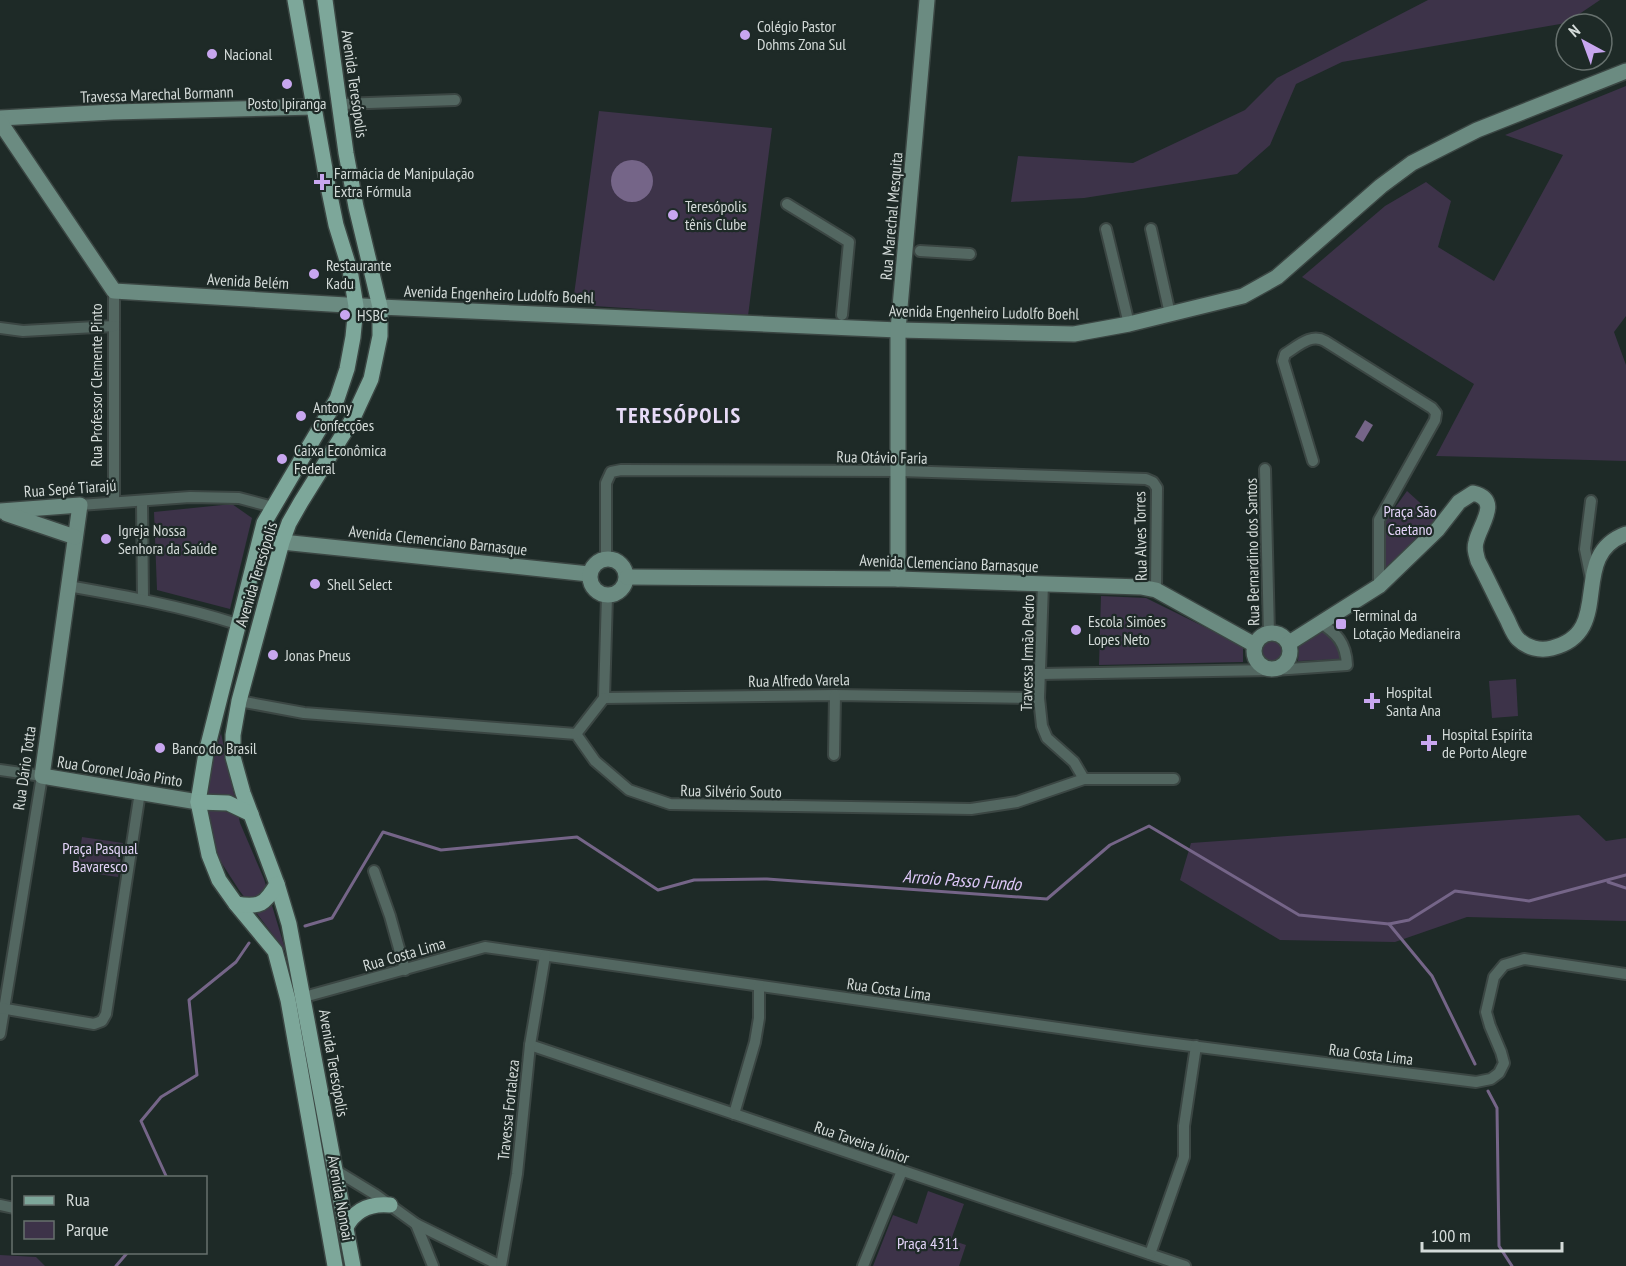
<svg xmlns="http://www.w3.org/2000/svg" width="1626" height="1266" font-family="'PT Sans Narrow',sans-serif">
	<rect width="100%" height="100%" fill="#1e2a27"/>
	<g fill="#3d3349">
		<path d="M1428 0H1600L1566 23 1342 62 1296 84 1270 145 1237 174 1084 198 1011 202 1018 156 1133 163 1245 110 1277 78Z"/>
		<path d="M1626 86V316L1614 332 1626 365V461L1436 456 1474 384 1302 277 1385 206 1426 182 1451 201 1438 247 1494 281 1563 155 1505 135Z"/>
		<path d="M599 111 772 128 748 316 594 306V304L573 302Z"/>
		<path d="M1407 491 1439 520 1386 567V520Z"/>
		<path d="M232 504 252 518 230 609 157 590 154 512Z"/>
		<path d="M1101 596 1146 598 1243 646V662L1099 665Z"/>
		<path d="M1320 629 1336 640 1342 659 1298 661 1299 644Z"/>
		<circle cx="1272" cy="651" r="14"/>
		<path d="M1516 679 1518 716 1492 718 1489 681Z"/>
		<path d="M221 733 240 823 264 879 286 952 239 890 219 859 208 818V778Z"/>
		<path d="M1579 815 1606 841 1626 838V921L1467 917 1395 942 1280 940 1180 880 1191 843Z"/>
		<path d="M82 837 123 843 118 877 77 871Z"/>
		<path d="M928 1191 964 1204 951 1240 966 1245 959 1266H873L893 1215 917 1224Z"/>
		<path d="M0 1255 36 1257 45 1266H0Z"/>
	</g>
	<g fill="#756588">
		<circle cx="632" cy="181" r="21"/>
		<path d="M1365 420 1373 425 1363 442 1355 437Z"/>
	</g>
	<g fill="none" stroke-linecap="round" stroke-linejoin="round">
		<g stroke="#756588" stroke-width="3">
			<path d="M1608 882 1626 888"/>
			<path d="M1389 924 1432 976 1475 1064"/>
			<path d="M305 926 332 918 383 832 441 850 577 837 658 890 694 880 767 879 1047 899 1110 845 1149 826 1299 915 1389 924 1409 920 1455 891 1529 901 1626 875"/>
			<path d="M1488 1091 1497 1108 1499 1246 1512 1266"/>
			<path d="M167 1178 141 1121 161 1097 197 1075 189 1000 236 962 249 943"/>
			<path d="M116 1266 128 1252"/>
		</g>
		<defs>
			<g id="street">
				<path d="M340 104 455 100"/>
				<path d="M787 204 849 242 842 315"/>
				<path d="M1106 229 1129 324"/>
				<path d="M1151 229 1170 314"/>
				<path d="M920 251 970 254"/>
				<path d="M114 291V502"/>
				<path d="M0 328 23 331 114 326"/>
				<path d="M1313 461 1283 361 1285 354C1298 346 1311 333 1325 341L1432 408 1436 413 1435 420 1379 520V586"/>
				<path d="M1265 469 1269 634"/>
				<path d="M142 501 143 599"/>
				<path d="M1591 501 1585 549 1591 579"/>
				<path d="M80 505 190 497 239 498 273 507"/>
				<path d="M606 559V483L611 472 621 470 900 471 1146 479 1153 482 1157 488 1156 590"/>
				<path d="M1043 584 1039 698 1042 726 1047 738 1074 762 1084 779"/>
				<path d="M68 586C125 596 181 606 237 624"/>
				<path d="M1040 674 1274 670 1347 665C1346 643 1337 633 1319 622"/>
				<path d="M604 698 835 695 1039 698"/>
				<path d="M604 698 607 596"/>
				<path d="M239 701 304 713 576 734 595 761 629 790 670 804 971 809 1017 802 1084 779H1174"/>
				<path d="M576 734 604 698"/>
				<path d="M834 755 835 695"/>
				<path d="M0 770 42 776 0 1034"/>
				<path d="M374 871 390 916 405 970"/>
				<path d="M304 997 485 947 1144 1040 1476 1082 1491 1079 1499 1073 1504 1063 1501 1052 1490 1026 1486 1012 1494 977 1504 965 1524 959 1626 974"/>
				<path d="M0 1008 94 1024 102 1021 106 1014 140 792"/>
				<path d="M530 1045 1185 1266"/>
				<path d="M734 1114 755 1042 759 1018V986"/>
				<path d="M335 1170 376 1195 416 1224 501 1266"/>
				<path d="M0 1205 14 1208"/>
				<path d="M416 1224 433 1266"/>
				<path d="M1150 1254 1184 1157V1126L1196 1046"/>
				<path d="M501 1266 517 1174 530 1045 545 956"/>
				<path d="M863 1266 902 1171"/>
			</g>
			<g id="secondary">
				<path d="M0 118 113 112 315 107"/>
				<path d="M0 122 114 291 380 307 898 330 1074 334 1129 324 1243 296 1277 277 1381 186 1412 163 1477 130 1626 71"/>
				<path d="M0 511 80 505 42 776 198 802"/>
				<path d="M7 514 75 537"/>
				<path d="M282 542 589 574"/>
				<circle cx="608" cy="577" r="18"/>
				<path d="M627 577 898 579 1141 587 1156 590 1255 645"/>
				<path d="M898 579V330L927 0"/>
				<circle cx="1272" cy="651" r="18"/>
				<path d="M1289 643 1379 586 1438 529 1459 502 1473 493C1502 500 1480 524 1476 542 1474 549 1476 554 1478 561 1488 580 1497 600 1507 619 1510 625 1513 634 1518 639 1527 648 1540 651 1552 648 1617 632 1566 556 1626 534"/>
			</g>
			<g id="primary">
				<path d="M295 0 328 186 336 225 350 270 356 306 353 337 347 369 337 399 264 523 206 753 198 802 209 855 219 880 236 904 275 951 288 1000 335 1266"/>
				<path d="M325 0 346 153 356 207 380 307V336L371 379 352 420 301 502 289 523 282 542 239 701 233 735V757L243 793 277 884 289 924 353 1266"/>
				<path d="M198 802 228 803 251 814"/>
				<path d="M236 904C260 908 265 904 277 884"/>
				<path d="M346 1227C355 1210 370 1203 390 1205"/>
			</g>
		</defs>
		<use href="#street" stroke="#3b4643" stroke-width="14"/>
		<use href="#secondary" stroke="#3b4643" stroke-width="18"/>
		<use href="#primary" stroke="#3b4643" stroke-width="18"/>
		<use href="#street" stroke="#536761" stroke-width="10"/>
		<use href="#secondary" stroke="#6b8b81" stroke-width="15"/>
		<use href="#primary" stroke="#7da79a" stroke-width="15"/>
	</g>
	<g fill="#c8a6ef" stroke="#1e2a27" stroke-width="2">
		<circle cx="745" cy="35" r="6"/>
		<circle cx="212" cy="54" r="6"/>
		<circle cx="287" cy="84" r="6"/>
		<path d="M319 173h6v6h6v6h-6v6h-6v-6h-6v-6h6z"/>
		<circle cx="673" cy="215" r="6"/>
		<circle cx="314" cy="274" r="6"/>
		<circle cx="345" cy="315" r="6"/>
		<circle cx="301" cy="416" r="6"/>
		<circle cx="282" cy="459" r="6"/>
		<circle cx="106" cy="539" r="6"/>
		<circle cx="315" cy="584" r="6"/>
		<rect x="1335" y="618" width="12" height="12" rx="3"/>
		<circle cx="1076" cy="630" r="6"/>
		<circle cx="273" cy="655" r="6"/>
		<path d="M1369 692h6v6h6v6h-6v6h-6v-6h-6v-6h6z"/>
		<path d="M1426 734h6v6h6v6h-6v6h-6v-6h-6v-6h6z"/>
		<circle cx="160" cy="748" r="6"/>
	</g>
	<g text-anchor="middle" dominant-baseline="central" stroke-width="4.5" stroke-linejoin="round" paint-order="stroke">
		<g font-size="16" fill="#d4dbd9" stroke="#1e2a27" text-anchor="start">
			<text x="757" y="26">Colégio Pastor<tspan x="757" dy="18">Dohms Zona Sul</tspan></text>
			<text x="224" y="54">Nacional</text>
			<text x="287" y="103" text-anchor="middle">Posto Ipiranga</text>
			<text x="334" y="173">Farmácia de Manipulação<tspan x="334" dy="18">Extra Fórmula</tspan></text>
			<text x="685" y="206">Teresópolis<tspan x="685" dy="18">tênis Clube</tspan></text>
			<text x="326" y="265">Restaurante<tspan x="326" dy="18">Kadu</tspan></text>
			<text x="357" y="315">HSBC</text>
			<text x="313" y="407">Antony<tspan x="313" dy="18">Confecções</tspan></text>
			<text x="294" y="450">Caixa Econômica<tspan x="294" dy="18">Federal</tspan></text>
			<text x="118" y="530">Igreja Nossa<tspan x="118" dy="18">Senhora da Saúde</tspan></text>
			<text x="327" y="584">Shell Select</text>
			<text x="1353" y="615">Terminal da<tspan x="1353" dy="18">Lotação Medianeira</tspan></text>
			<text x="1088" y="621">Escola Simões<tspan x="1088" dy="18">Lopes Neto</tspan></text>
			<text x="285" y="655">Jonas Pneus</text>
			<text x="1386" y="692">Hospital<tspan x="1386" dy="18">Santa Ana</tspan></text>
			<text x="1442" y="734">Hospital Espírita<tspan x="1442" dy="18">de Porto Alegre</tspan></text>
			<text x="172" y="748">Banco do Brasil</text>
		</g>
		<g font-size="16" fill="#d4dbd9" stroke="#1e2a27">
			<text transform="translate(355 84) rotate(82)">Avenida Teresópolis</text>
			<text transform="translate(157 94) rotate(-2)">Travessa Marechal Bormann</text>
			<text transform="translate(891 216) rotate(-85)">Rua Marechal Mesquita</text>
			<text transform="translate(248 281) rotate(3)">Avenida Belém</text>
			<text transform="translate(499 294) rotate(2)">Avenida Engenheiro Ludolfo Boehl</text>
			<text transform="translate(984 312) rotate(1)">Avenida Engenheiro Ludolfo Boehl</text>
			<text transform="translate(96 385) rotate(-90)">Rua Professor Clemente Pinto</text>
			<text transform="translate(882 457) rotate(1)">Rua Otávio Faria</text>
			<text transform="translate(70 488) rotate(-4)">Rua Sepé Tiarajú</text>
			<text transform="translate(1140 536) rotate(-91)">Rua Alves Torres</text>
			<text transform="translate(438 540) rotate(6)">Avenida Clemenciano Barnasque</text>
			<text transform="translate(1252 552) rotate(-91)">Rua Bernardino dos Santos</text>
			<text transform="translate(949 563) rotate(2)">Avenida Clemenciano Barnasque</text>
			<text transform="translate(256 574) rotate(-73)">Avenida Teresópolis</text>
			<text transform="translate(1027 653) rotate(-89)">Travessa Irmão Pedro</text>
			<text transform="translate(799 680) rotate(-1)">Rua Alfredo Varela</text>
			<text transform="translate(24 768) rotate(-82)">Rua Dário Totta</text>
			<text transform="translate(120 771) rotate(9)">Rua Coronel João Pinto</text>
			<text transform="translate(731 791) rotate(1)">Rua Silvério Souto</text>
			<text transform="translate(404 954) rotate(-16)">Rua Costa Lima</text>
			<text transform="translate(889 989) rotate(8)">Rua Costa Lima</text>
			<text transform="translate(1371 1054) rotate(7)">Rua Costa Lima</text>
			<text transform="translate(334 1063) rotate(80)">Avenida Teresópolis</text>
			<text transform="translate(508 1110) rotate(-84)">Travessa Fortaleza</text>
			<text transform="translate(862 1142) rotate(19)">Rua Taveira Júnior</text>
			<text transform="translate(341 1198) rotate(80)">Avenida Nonoai</text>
		</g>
		<g font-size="16" fill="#e4d4f9" stroke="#1e2a27">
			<text x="1410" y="511">Praça São<tspan x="1410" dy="18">Caetano</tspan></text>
			<text x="100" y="848">Praça Pasqual<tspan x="100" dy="18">Bavaresco</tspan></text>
			<text x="928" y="1243">Praça 4311</text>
		</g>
		<g font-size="18" font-style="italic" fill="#dec8f9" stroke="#1e2a27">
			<text transform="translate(962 880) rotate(4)">Arroio Passo Fundo</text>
		</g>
		<g font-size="22" font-weight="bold" letter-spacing="1.5" fill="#e7dbf7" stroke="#1e2a27">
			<text x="679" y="415">TERESÓPOLIS</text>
		</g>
	</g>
	<rect x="12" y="1176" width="195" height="78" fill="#1e2a27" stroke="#67716e" stroke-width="1.5"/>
	<rect x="24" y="1196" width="30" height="9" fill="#7da79a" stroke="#67716e" stroke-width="1.5"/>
	<text x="66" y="1206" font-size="18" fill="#d4dbd9">Rua</text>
	<rect x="24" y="1221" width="30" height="18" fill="#3d3349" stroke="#67716e" stroke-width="1.5"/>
	<text x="66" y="1236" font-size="18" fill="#d4dbd9">Parque</text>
	<g transform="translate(1584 42) rotate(319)"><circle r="28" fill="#1e2a27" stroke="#67716e" stroke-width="1.5"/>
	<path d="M0-4.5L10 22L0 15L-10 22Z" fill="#c8a6ef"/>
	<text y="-9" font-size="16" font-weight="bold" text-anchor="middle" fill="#d4dbd9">N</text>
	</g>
	<path d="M1422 1242v9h140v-9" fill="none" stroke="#d4dbd9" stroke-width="3"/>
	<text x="1431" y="1242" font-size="18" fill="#d4dbd9" stroke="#1e2a27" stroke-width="4.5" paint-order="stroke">100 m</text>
</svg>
